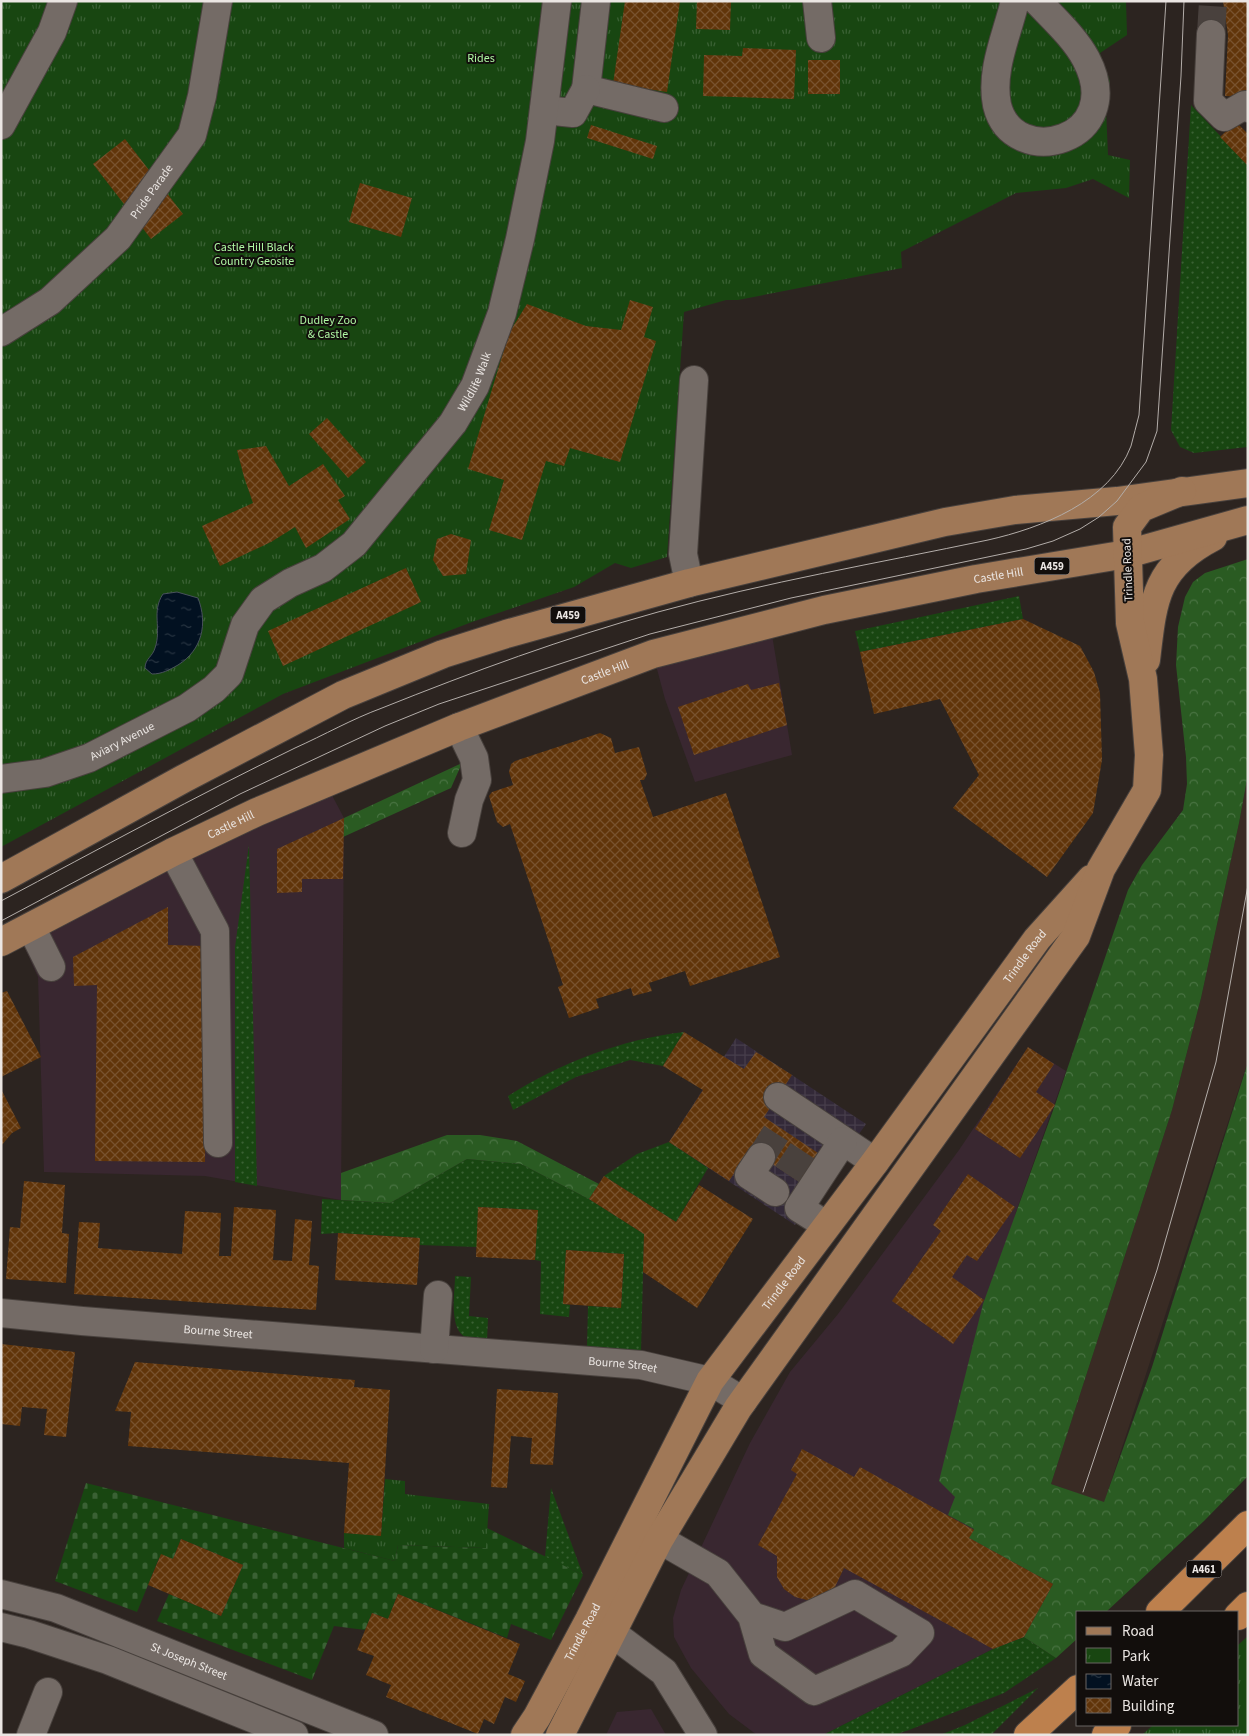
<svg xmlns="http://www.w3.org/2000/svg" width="1249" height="1736" font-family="'Source Sans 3',sans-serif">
	<defs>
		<pattern id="industrial-grid" width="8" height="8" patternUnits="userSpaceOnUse" patternTransform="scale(1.25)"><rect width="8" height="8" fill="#332938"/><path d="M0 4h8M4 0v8" fill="none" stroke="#473e4b"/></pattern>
		<pattern id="grass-dots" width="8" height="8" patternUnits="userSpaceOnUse" patternTransform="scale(1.25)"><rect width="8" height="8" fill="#184611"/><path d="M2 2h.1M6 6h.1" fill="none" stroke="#3a6134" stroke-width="1.8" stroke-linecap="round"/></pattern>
		<pattern id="forest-crowns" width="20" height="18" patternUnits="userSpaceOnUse" patternTransform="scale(1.25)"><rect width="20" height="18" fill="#2a5b22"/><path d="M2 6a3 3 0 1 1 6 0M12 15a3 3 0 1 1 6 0" fill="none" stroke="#497342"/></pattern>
		<pattern id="cemetery-stones" width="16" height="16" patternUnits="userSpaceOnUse" patternTransform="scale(1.25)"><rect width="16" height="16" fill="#184611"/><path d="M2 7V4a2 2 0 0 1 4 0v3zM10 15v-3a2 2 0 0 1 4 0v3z" fill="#3a6134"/></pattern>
		<pattern id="park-tufts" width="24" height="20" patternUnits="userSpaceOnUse" patternTransform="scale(1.25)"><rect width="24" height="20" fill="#184611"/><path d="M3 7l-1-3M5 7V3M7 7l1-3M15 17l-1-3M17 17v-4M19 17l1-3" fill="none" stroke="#3a6134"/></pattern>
		<pattern id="water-ripples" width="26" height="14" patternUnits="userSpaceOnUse" patternTransform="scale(1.25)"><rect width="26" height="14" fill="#021121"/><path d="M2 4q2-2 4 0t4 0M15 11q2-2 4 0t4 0" fill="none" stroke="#273441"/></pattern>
		<pattern id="building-cross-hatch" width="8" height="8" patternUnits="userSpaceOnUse" patternTransform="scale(1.25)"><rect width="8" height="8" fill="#61350a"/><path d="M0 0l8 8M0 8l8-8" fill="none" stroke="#78522e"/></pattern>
	</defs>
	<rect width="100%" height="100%" fill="#2c2420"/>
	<g fill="#392730">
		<path d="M770 623 792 755 695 782 665 699 653 654Z"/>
		<path d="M325 782 344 818 341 1200 205 1176 44 1172 38 977 18 933Z"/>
		<path d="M1028 1047 1066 1071 1016 1212 955 1497 974 1530 970 1538 1053 1584 1024 1637 993 1649 823 1735H757L729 1714 691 1668 674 1637 673 1618 681 1590 750 1443 790 1372 838 1314 959 1150Z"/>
		<path d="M651 1709 666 1735H606L617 1712Z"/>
	</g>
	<path fill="url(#industrial-grid)" d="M736 1038 866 1124 795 1225 669 1142Z"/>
	<path fill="#392b24" d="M1248 774V1061L1104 1503 1051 1484 1172 1110 1201 998 1239 823Z"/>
	<g fill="url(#grass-dots)">
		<path d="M1191 105 1248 165V447L1194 453 1180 447 1171 430Z"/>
		<path d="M1019 596 1023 619 860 652 855 631Z"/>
		<path d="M249 845 257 1186 235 1182V947Z"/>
		<path d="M684 1032 663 1066 630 1060 576 1077 513 1110 508 1096C560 1063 622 1039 684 1032Z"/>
		<path d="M669 1142 708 1168 676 1222 604 1176 637 1154Z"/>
		<path d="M467 1159 521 1164 589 1199 644 1234 641 1352 587 1347 588 1306 621 1308 624 1254 566 1250 563 1304 570 1305 569 1317 540 1314 541 1261 535 1260 537 1210 478 1207 477 1247 419 1245 420 1238 338 1233 321 1234 322 1199 390 1203Z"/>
		<path d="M455 1276 471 1277 469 1316 488 1318 487 1341C481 1340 473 1340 467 1338 448 1330 455 1293 455 1276Z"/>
		<path d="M551 1488 583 1575 545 1557Z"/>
		<path d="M1024 1637 1056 1658 1004 1693 909 1730 894 1735H823L993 1649Z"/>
		<path d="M1038 1688 991 1735H940L965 1725Z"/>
	</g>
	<g fill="url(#forest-crowns)">
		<path d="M1248 559V774L1239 823 1201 998 1172 1110 1051 1484 1104 1502 1152 1367 1248 1062V1476L1204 1521 1106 1612H1078V1638L1056 1658 1024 1637 1053 1584 969 1538 974 1529 948 1515 955 1497 939 1481 983 1304 1055 1105 1128 890 1142 865 1183 810 1187 784 1186 757 1176 665 1178 627 1185 597 1193 582 1205 573Z"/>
		<path d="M462 763 451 788 343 837 344 818Z"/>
		<path d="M447 1135H480L517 1141 599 1184 589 1199 521 1164 467 1159 390 1203 341 1200V1173Z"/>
	</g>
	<path fill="url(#cemetery-stones)" d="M86 1483 395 1561 398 1545 485 1548 487 1528 583 1575 551 1640 511 1624 507 1638 398 1594 388 1619 372 1613 365 1630 334 1626 312 1680 157 1621 169 1594 221 1616 243 1565 181 1539 173 1559 159 1558 137 1612 55 1581Z"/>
	<g fill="url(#park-tufts)">
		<path d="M1 1H1126L1127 35 1100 53 1110 81 1106 109 1108 155 1130 160 1129 198 1093 179 1066 188 1016 193 901 252 902 268 738 300H726L684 312 667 557 631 568 615 563 574 587 472 622 283 694 1 847Z"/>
		<path d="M385 1479 405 1481V1494L489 1504 486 1548 398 1545 395 1561 344 1548V1533L381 1535Z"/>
		<path d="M1248 1636V1735H1142L1153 1725H1238V1645Z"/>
	</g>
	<path fill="url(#water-ripples)" stroke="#48515b" d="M177 592 198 598C208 624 202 650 178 665 169 670 162 674 152 674L145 668C145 659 153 656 155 648 162 628 151 612 163 594Z"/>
	<g fill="url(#building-cross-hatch)">
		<path d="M625 1H680L667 92 613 84Z"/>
		<path d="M697 1H731L730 30 696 29Z"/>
		<path d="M1223 1H1248V97L1225 96 1228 35Z"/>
		<path d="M743 48 796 50 794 99 703 96 704 55 742 56Z"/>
		<rect x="808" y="60" width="32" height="34"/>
		<path d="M1236 122 1248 134V166L1220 137Z"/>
		<path d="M591 125 657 146 653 159 587 138Z"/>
		<path d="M125 139 183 214 151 239 93 164Z"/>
		<path d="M360 183 412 198 401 237 349 222Z"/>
		<path d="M630 300 653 307 644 337 656 341 620 462 570 448 564 466 546 461 522 540 489 530 504 480 468 469 509 333 527 304 586 326 621 330Z"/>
		<path d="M327 418 366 462 348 478 309 434Z"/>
		<path d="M266 446 289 486 323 464 345 496 338 500 350 519 306 548 295 527 271 542 220 566 202 526 253 503 244 477 237 450Z"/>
		<path d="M451 534 471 540 466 574 443 576 433 560 437 539Z"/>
		<path d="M406 568 421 602 283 666 268 631Z"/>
		<path d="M1023 619 1080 646 1094 672 1100 693 1102 760 1093 813 1047 877 953 808 979 775 940 699 874 714 860 652Z"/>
		<path d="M779 683 787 725 694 755 678 707 748 684 751 690Z"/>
		<path d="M600 733 611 738 615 753 639 747 647 774 644 780H640L653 817 726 793 780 957 690 986 685 971 649 983 652 991 633 996 631 988 596 999 599 1008 569 1018 558 987 563 985 510 824 503 827 497 822 489 796 492 792 513 785 509 772 511 764 515 761Z"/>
		<path d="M344 818 343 879H302V892L277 893V849Z"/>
		<path d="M168 907V945L207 946 205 1162 95 1161 97 985 74 986 73 957Z"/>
		<path d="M7 991 41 1057 1 1077V993Z"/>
		<path d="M684 1032 744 1069 756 1052 792 1075 764 1117 830 1161 813 1191 750 1149 729 1181 669 1142 703 1090 663 1066Z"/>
		<path d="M1028 1047 1054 1064 1036 1092 1055 1105 1020 1158 975 1129Z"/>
		<path d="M1 1089 21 1128 12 1133 1 1146Z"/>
		<path d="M968 1174 1015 1207 977 1261 967 1255 952 1277 984 1300 953 1344 892 1301 941 1231 933 1225Z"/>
		<path d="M604 1176 676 1222 699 1185 753 1219 697 1308 643 1272 644 1234 589 1199Z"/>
		<path d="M24 1181 65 1185 62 1233 69 1234 66 1283 6 1279 10 1227 20 1228Z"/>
		<path d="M234 1207 276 1210 273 1260 292 1261 295 1219 312 1221 309 1265 319 1266 316 1310 74 1294 79 1222 100 1223 98 1248 182 1254 185 1211 221 1213 219 1256H231Z"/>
		<path d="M478 1207 538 1210 535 1260 476 1257Z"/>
		<path d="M338 1233 420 1238 417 1285 335 1280Z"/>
		<path d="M566 1250 624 1254 621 1308 563 1304Z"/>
		<path d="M1 1344 75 1352 66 1437 44 1435 47 1409 22 1407 20 1426 1 1424Z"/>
		<path d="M135 1362 355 1380 354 1387 390 1390 381 1536 344 1533 349 1463 128 1446 131 1412 115 1411Z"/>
		<path d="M497 1389 558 1393 553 1465 530 1464 532 1438 511 1436 507 1488 491 1487Z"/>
		<path d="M802 1449 854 1477 860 1467 974 1530 969 1538 1053 1584 1024 1637 993 1649 844 1568 834 1589 818 1599 807 1600 795 1597 784 1589 777 1577V1556L758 1545 797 1474 791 1470Z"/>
		<path d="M181 1539 243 1565 221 1616 148 1585 161 1554 173 1559Z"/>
		<path d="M398 1594 520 1644 508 1674 525 1681 516 1702 505 1697 494 1724 484 1719 478 1734 386 1697 391 1685 366 1675 374 1656 357 1650 372 1613 388 1619Z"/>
	</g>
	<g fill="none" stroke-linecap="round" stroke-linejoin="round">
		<g stroke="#49413d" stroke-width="28" stroke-dasharray="28 14" stroke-linecap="butt">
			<path d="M1211 34 1213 1"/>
			<path d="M761 1157 780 1127"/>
			<path d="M787 1174 806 1145"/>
		</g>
		<defs>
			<g id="minor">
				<path d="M596 1 586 89 664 108"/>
				<path d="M817 1 821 38"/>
				<path d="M1015 1C1007 35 990 70 997 105 1013 172 1129 141 1086 59 1075 38 1054 19 1037 1"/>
				<path d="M1211 34 1208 101 1224 117 1245 105 1248 108"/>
				<path d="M544 110 573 113 586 89"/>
				<path d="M1 125 52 32 63 1"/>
				<path id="s1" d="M1 332 50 301 118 238 192 135 202 96 218 1"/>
				<path d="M689 583 683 554 694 380"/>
				<path d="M459 727 474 758 477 780 469 800 462 833"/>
				<path id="s2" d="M1 779 45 773 89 758 187 708 214 689 229 674 245 625 263 600 290 583 323 568 354 544 453 423 475 386 502 313 520 239 540 141 557 1"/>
				<path d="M173 852 215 931 218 1143"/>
				<path d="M31 927 51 967"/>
				<path d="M778 1097 875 1162"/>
				<path d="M761 1157 749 1175 775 1192"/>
				<path d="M826 1225 799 1208 843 1141"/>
				<path id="s3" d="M1 1313 82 1321 641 1365 710 1381 743 1401"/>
				<path d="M434 1349 438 1295"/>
				<path d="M638 1527 718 1573 752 1616 763 1654 814 1691 901 1653 920 1633 855 1594 785 1627 752 1616"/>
				<path id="s4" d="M1 1594 56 1608 374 1735"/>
				<path d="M590 1621 612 1633 664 1672 703 1735"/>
				<path d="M1 1627 29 1634 108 1660 294 1735"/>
				<path d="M31 1735 48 1692"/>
			</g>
			<g id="major">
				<path d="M1146 660C1153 600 1155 567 1213 537"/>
				<path d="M1 879 183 779 343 695 443 654 506 634 689 583 945 522 1015 510 1117 501 1248 483"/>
				<path id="s5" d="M1 942 173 852 257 812 459 727 653 654 824 610 976 579 1127 554 1248 520"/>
				<path id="s6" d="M525 1735 537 1717 589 1620 710 1381 875 1162 1037 939 1091 879"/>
				<path d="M560 1735 659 1540 738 1408 1076 936 1101 869 1147 790 1149 755 1143 679 1130 623 1127 527 1141 508 1182 491"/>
			</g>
			<g id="highway">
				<path d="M1160 1612 1248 1525"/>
				<path d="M1238 1616 1248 1606"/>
				<path d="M1028 1735 1078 1689"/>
				<path d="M1106 1735 1117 1725"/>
			</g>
		</defs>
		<use href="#minor" stroke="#48413d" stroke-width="30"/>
		<use href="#major" stroke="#48413d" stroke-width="30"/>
		<use href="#highway" stroke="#48413d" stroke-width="30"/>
		<use href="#minor" stroke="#746b66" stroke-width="28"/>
		<use href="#major" stroke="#a07857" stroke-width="28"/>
		<use href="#highway" stroke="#bd804d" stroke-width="28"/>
		<g stroke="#b3ada9" stroke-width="1">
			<path d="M1 901C99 849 196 796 295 748 324 735 352 719 382 708 472 672 564 638 658 612 767 582 878 563 988 540 1041 528 1110 502 1131 446 1134 436 1136 425 1139 415L1166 1"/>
			<path d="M1 921 240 794 385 726 439 704 650 634 791 598 1026 549 1053 541 1080 529 1099 517 1117 501 1146 462 1157 431 1181 76 1184 1"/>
			<path d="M1083 1492 1157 1270 1216 1062 1248 885"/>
		</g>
	</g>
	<g text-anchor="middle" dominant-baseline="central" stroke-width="4" stroke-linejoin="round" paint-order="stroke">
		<g fill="#120e0c" stroke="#aaa5a2" stroke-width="1">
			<rect x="1034.5" y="557.5" width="35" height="17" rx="4"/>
			<rect x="550.5" y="606.5" width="35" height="17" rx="4"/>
			<rect x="1186.5" y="1560.5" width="35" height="17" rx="4"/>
		</g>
		<g font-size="11" font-weight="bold" fill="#ebe6e3">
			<text x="1052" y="566">A459</text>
			<text x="568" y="615">A459</text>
			<text x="1204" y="1569">A461</text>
		</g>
		<g font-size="12" fill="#aff7a3" stroke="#120e0c">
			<text x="481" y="58">Rides</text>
			<text x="254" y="247">Castle Hill Black<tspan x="254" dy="14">Country Geosite</tspan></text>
			<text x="328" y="320">Dudley Zoo<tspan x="328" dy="14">&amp; Castle</tspan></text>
		</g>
		<g font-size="12" fill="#ebe6e3" stroke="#120e0c">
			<text stroke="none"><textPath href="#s1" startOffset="208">Pride Parade</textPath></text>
			<text stroke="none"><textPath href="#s2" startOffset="648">Wildlife Walk</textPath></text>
			<text transform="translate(1128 570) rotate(-92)">Trindle Road</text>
			<text stroke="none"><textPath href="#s5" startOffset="1068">Castle Hill</textPath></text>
			<text stroke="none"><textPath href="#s5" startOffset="662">Castle Hill</textPath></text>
			<text stroke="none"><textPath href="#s2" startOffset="128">Aviary Avenue</textPath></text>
			<text stroke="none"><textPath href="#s5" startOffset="258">Castle Hill</textPath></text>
			<text stroke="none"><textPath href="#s6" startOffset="928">Trindle Road</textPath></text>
			<text stroke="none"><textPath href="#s6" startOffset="522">Trindle Road</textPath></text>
			<text stroke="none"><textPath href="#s3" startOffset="218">Bourne Street</textPath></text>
			<text stroke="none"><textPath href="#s3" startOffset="624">Bourne Street</textPath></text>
			<text stroke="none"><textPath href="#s6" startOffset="118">Trindle Road</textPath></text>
			<text stroke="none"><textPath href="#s4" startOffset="200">St Joseph Street</textPath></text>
		</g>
	</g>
	<rect width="1249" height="1736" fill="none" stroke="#ebe6e3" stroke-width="5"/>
	<rect x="1076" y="1611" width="162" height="115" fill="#120e0c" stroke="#696462"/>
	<rect x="1086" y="1627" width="25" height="8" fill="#a07857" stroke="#696462"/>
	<text x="1122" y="1636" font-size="15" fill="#ebe6e3">Road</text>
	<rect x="1086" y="1648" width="25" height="15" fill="url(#park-tufts)" stroke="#696462"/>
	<text x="1122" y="1661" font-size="15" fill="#ebe6e3">Park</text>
	<rect x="1086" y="1674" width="25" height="15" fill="url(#water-ripples)" stroke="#696462"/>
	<text x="1122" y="1686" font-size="15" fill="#ebe6e3">Water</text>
	<rect x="1086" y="1698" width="25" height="15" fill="url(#building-cross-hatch)" stroke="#696462"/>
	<text x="1122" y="1711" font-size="15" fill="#ebe6e3">Building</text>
</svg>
